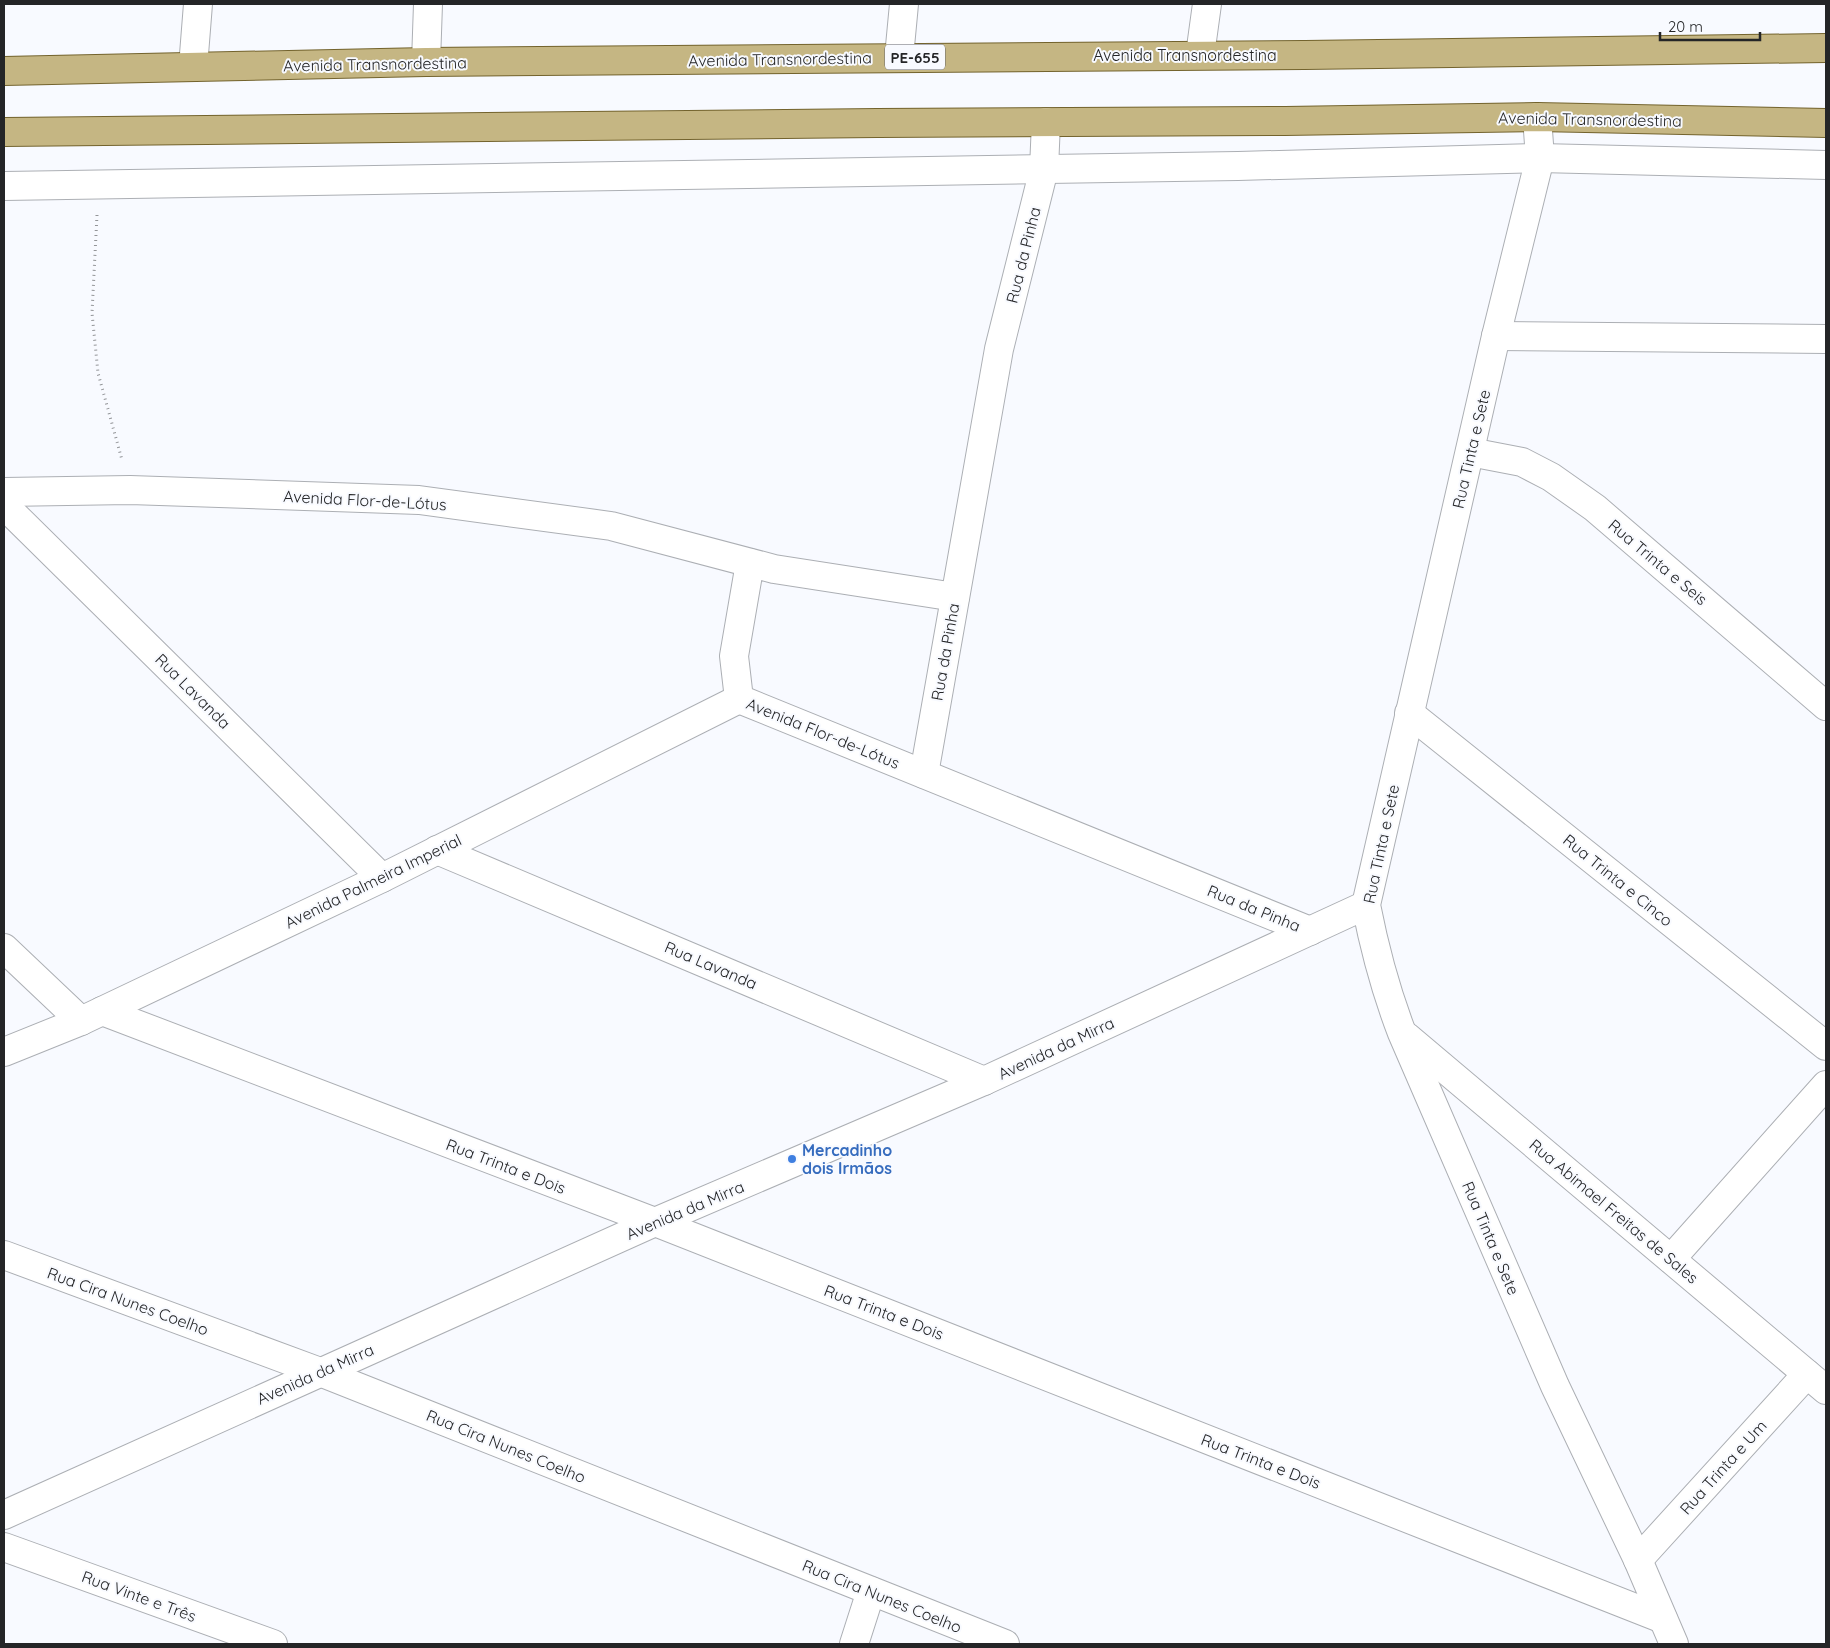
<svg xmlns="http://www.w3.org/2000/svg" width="1830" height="1648" font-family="Quicksand,sans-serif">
	<rect width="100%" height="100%" fill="#f8faff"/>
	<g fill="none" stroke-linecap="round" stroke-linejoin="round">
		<defs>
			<g id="street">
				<path d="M1200 55 1207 4"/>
				<path d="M899 57 904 4"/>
				<path d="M426 62 428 4"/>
				<path d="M193 67 198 4"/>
				<path d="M1537 117 1540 158 1496 336 1366 905C1375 951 1385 989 1402 1033L1555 1386 1638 1560 1674 1644"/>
				<path d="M4 186 1238 166 1540 158 1826 165"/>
				<path d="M1496 336 1826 339"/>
				<path d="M1470 452 1522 462 1551 477 1595 508 1826 706"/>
				<path d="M4 492 130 490 419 500 611 526 774 569 955 597"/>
				<path d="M4 505 382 878"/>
				<path d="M750 563 734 656 739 699 1310 931"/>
				<path d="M1409 713 1826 1046"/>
				<path d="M924 774 999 349 1044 169 1046 122"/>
				<path d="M437 850 984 1081"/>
				<path d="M4 948 81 1021"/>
				<path d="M102 1011 655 1222 1663 1619"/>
				<path d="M1407 1037 1826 1390"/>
				<path d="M4 1052 81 1021 382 878 739 699"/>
				<path d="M4 1255 320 1372 1005 1644"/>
				<path d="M1671 1259 1826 1085"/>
				<path d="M4 1515 655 1222 984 1081 1366 905"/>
				<path d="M4 1547 273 1644"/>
				<path d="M1638 1560 1807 1374"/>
				<path d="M854 1644 871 1591"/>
			</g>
			<g id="primary">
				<path d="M4 71 426 62 1305 55 1826 48"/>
				<path d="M4 132 877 123 1285 121 1537 117 1826 123"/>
			</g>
		</defs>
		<use href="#street" stroke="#acafb4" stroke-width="30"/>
		<use href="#primary" stroke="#73632d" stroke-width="30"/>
		<path stroke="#939598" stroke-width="3" stroke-dasharray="1 4" stroke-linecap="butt" d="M97 215 92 313 98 373 122 460"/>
		<use href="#street" stroke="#fff" stroke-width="28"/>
		<use href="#primary" stroke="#c5b683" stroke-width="28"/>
	</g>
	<circle fill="#3f7fe0" stroke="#f8faff" stroke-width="2" cx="792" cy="1159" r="5"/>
	<g text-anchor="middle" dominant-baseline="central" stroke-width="4" stroke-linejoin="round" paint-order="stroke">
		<rect fill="#f8faff" stroke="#646568" stroke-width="1" x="885" y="44.5" width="60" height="25" rx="4"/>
		<g font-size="15" font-weight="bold" fill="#242527">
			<text x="915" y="57">PE-655</text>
		</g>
		<g font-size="16" fill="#242527" stroke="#f8faff">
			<text x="1185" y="55">Avenida Transnordestina</text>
			<text transform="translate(780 59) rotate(-1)">Avenida Transnordestina</text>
			<text transform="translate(375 64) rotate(-1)">Avenida Transnordestina</text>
			<text transform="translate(1590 119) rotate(1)">Avenida Transnordestina</text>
			<text transform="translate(1023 255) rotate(-76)">Rua da Pinha</text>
			<text transform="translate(1471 449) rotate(-77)">Rua Tinta e Sete</text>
			<text transform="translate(365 500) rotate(3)">Avenida Flor-de-Lótus</text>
			<text transform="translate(1658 562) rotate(40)">Rua Trinta e Seis</text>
			<text transform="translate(945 652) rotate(-80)">Rua da Pinha</text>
			<text transform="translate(193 691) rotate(45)">Rua Lavanda</text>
			<text transform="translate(823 733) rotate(22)">Avenida Flor-de-Lótus</text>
			<text transform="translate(1381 844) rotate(-78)">Rua Tinta e Sete</text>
			<text transform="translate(1618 880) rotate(39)">Rua Trinta e Cinco</text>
			<text transform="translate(373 881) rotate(-26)">Avenida Palmeira Imperial</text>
			<text transform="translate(1254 908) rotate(22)">Rua da Pinha</text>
			<text transform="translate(711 965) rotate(23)">Rua Lavanda</text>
			<text transform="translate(1056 1048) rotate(-25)">Avenida da Mirra</text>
			<text transform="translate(506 1166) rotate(21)">Rua Trinta e Dois</text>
			<text transform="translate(685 1210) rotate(-23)">Avenida da Mirra</text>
			<text transform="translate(1614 1211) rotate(40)">Rua Abimael Freitas de Sales</text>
			<text transform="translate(1491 1238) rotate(67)">Rua Tinta e Sete</text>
			<text transform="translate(128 1301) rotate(20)">Rua Cira Nunes Coelho</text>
			<text transform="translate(884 1312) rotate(21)">Rua Trinta e Dois</text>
			<text transform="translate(315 1374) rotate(-24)">Avenida da Mirra</text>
			<text transform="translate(506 1446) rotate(22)">Rua Cira Nunes Coelho</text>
			<text transform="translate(1261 1461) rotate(21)">Rua Trinta e Dois</text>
			<text transform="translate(1723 1467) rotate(-48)">Rua Trinta e Um</text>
			<text transform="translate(139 1596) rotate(20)">Rua Vinte e Três</text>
			<text transform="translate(882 1596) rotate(22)">Rua Cira Nunes Coelho</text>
		</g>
		<g font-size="16" font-weight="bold" fill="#366cbe" stroke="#f8faff" text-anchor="start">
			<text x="802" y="1150">Mercadinho<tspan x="802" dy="18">dois Irmãos</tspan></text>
		</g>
	</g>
	<rect width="1830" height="1648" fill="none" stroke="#242527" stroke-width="10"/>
	<path d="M1660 32v8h100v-8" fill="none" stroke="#242527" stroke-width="2.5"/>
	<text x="1668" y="32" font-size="15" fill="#242527" stroke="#f8faff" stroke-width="4" paint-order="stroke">20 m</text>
</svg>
